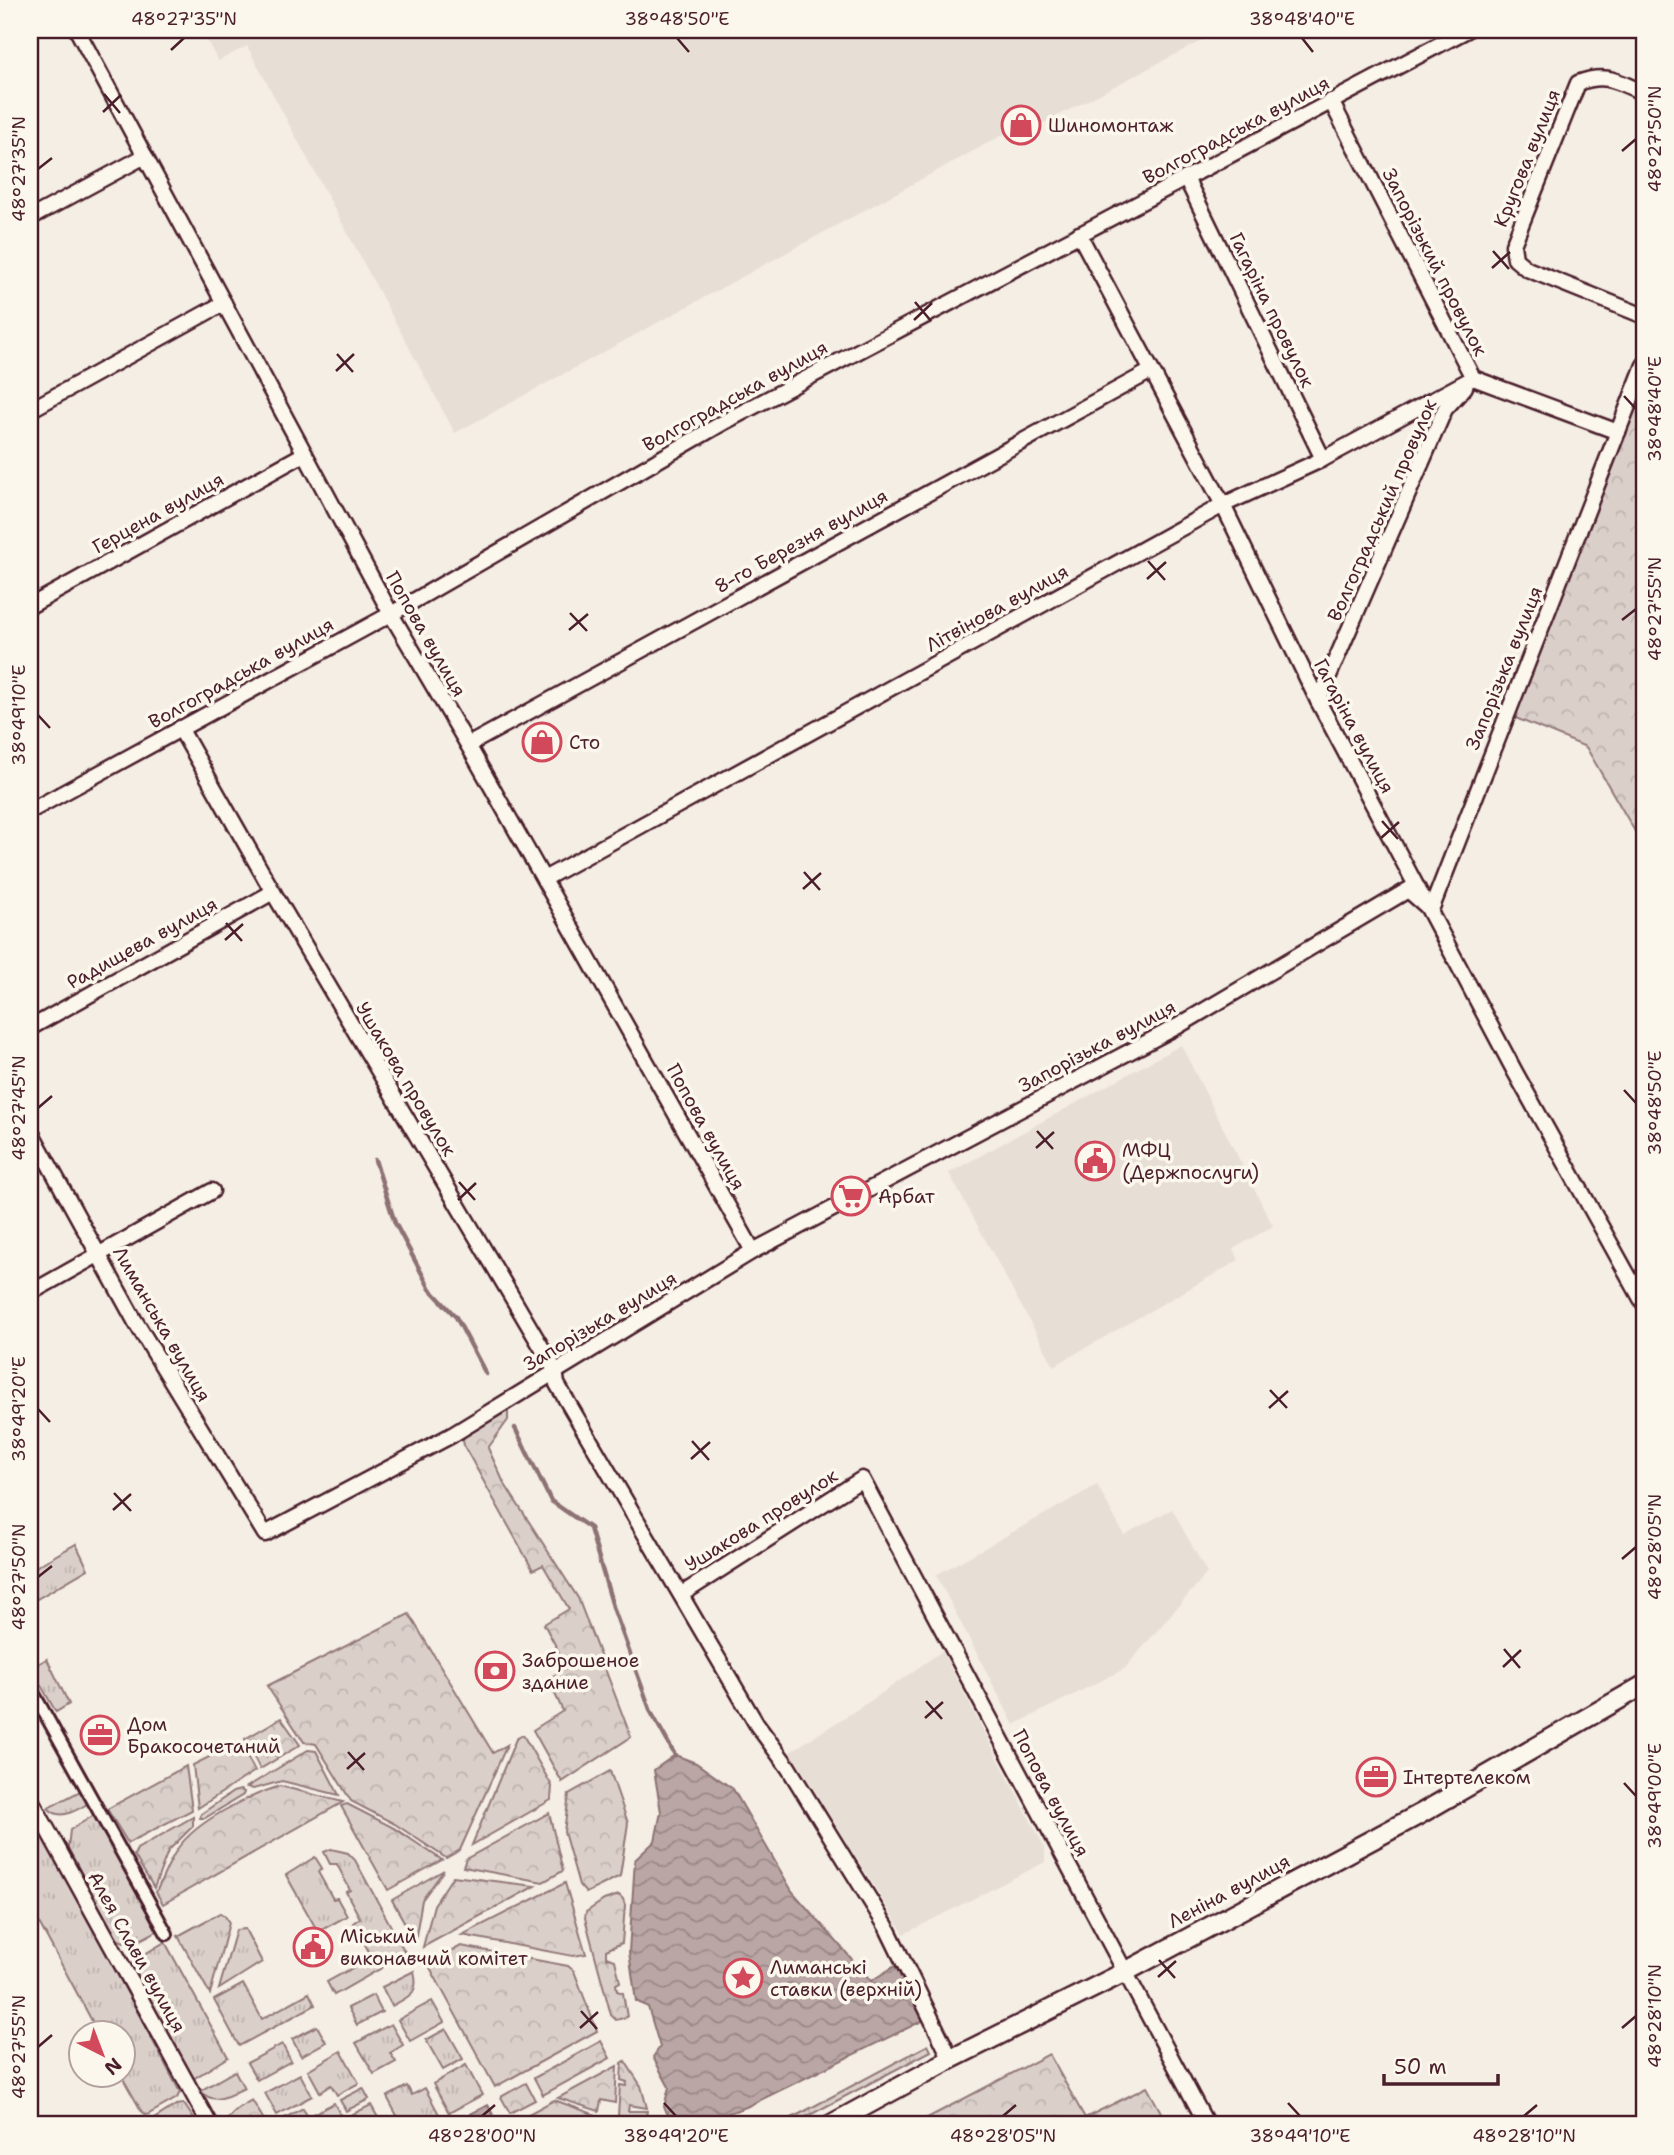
<svg xmlns="http://www.w3.org/2000/svg" width="1674" height="2155" font-family="'Shantell Sans',sans-serif">
	<defs>
		<pattern id="grass-tufts" width="24" height="20" patternUnits="userSpaceOnUse" patternTransform="scale(1.75)"><rect width="24" height="20" fill="#dbd0c9"/><path d="M3 7l-1-3M5 7V3M7 7l1-3M15 17l-1-3M17 17v-4M19 17l1-3" fill="none" stroke="#bdb2ad"/></pattern>
		<pattern id="park-crowns" width="20" height="18" patternUnits="userSpaceOnUse" patternTransform="scale(1.75)"><rect width="20" height="18" fill="#dbd0c9"/><path d="M2 6a3 3 0 1 1 6 0M12 15a3 3 0 1 1 6 0" fill="none" stroke="#bdb2ad"/></pattern>
		<pattern id="water-waves" width="16" height="10" patternUnits="userSpaceOnUse" patternTransform="scale(1.75)"><rect width="16" height="10" fill="#baa7a5"/><path d="M0 5q4-4 8 0t8 0" fill="none" stroke="#998787"/></pattern>
	</defs>
	<rect width="100%" height="100%" fill="#f4eee4"/>
	<filter id="ink" filterUnits="userSpaceOnUse"><feTurbulence type="fractalNoise" baseFrequency=".0143" numOctaves="2"/><feDisplacementMap in="SourceGraphic" scale="14" xChannelSelector="R" yChannelSelector="G"/><feConvolveMatrix kernelMatrix="1 2 1 2 8 2 1 2 1" color-interpolation-filters="sRGB"/></filter>
	<g filter="url(#ink)">
		<g fill="#e7dfd6">
			<path d="M201 30H1222L1040 125H1021L455 433 247 46 218 61Z"/>
			<path d="M1181 1045 1273 1226 1233 1249 1239 1260 1054 1366 949 1173Z"/>
			<path d="M1097 1485 1124 1535 1172 1509 1207 1573 1124 1669 1014 1725 936 1575Z"/>
			<path d="M942 1651 1045 1848V1862L904 1934 790 1752 878 1696Z"/>
		</g>
		<g fill="url(#grass-tufts)" stroke="#92787a" stroke-width="2">
			<path d="M76 1544 88 1569 30 1603V1570Z"/>
			<path d="M47 1659 69 1704 56 1712 31 1668Z"/>
			<path d="M82 1790 89 1803C76 1810 61 1822 48 1808Z"/>
			<path d="M240 1790 244 1792 243 1795 205 1818H200L201 1814 233 1792Z"/>
			<path d="M96 1814 157 1931C143 1938 131 1949 116 1938L68 1848 70 1830Z"/>
			<path d="M30 1815 40 1828 180 2092 177 2098 147 2115 142 2112 121 2075 122 2032H98L30 1906Z"/>
			<path d="M331 1849 348 1853 355 1860 406 1954 334 1995 327 1982 372 1957 353 1923 360 1918 346 1892 350 1890 337 1864H330L324 1852Z"/>
			<path d="M315 1857 322 1868 318 1872 333 1899 337 1898 347 1916 318 1932 286 1875Z"/>
			<path d="M220 1913 225 1916 229 1923 210 1994 178 1936Z"/>
			<path d="M245 1929 262 1962 219 1989 236 1930Z"/>
			<path d="M165 1942 228 2057 193 2079 136 1974 138 1958Z"/>
			<path d="M414 1971C420 1994 409 1996 392 2006L382 1987Z"/>
			<path d="M243 1984 262 2019 309 1993 315 2005 239 2046 214 2000Z"/>
			<path d="M373 1995 382 2012 357 2025 348 2008Z"/>
			<path d="M432 2001 444 2022 410 2041 398 2020Z"/>
			<path d="M391 2024 403 2045 390 2053 396 2062 374 2074 356 2043Z"/>
			<path d="M317 2026 326 2042 301 2056 292 2039Z"/>
			<path d="M446 2029 463 2059 443 2070 426 2040Z"/>
			<path d="M282 2044 291 2061 257 2080 247 2063Z"/>
			<path d="M928 2045 931 2051 791 2125H779Z"/>
			<path d="M341 2051 359 2083 337 2095 331 2085 320 2092 308 2070Z"/>
			<path d="M466 2065 482 2095 449 2113 433 2084Z"/>
			<path d="M235 2071 244 2088C228 2096 215 2106 200 2091Z"/>
			<path d="M300 2074 312 2096 277 2115 265 2093Z"/>
			<path d="M407 2086 412 2095 425 2088 441 2118 427 2125H402L387 2097Z"/>
			<path d="M363 2088 369 2099 346 2111 340 2100Z"/>
			<path d="M334 2103 340 2114 319 2125 313 2114Z"/>
			<path d="M184 2104 198 2125H150L151 2121 176 2105Z"/>
			<path d="M371 2105 382 2125H354L349 2116Z"/>
			<path d="M303 2108 312 2125H283L281 2120Z"/>
		</g>
		<g fill="url(#park-crowns)" stroke="#92787a" stroke-width="2">
			<path d="M1644 365V847L1586 747 1506 714Z"/>
			<path d="M508 1409V1420L488 1448 504 1483 578 1598 631 1737 562 1782 533 1730 563 1711 548 1679 567 1667 544 1624 569 1609 543 1565 533 1570 464 1446 463 1439 467 1434Z"/>
			<path d="M409 1614 493 1753 507 1745 460 1850 446 1858 395 1824 351 1801 316 1744 304 1742 267 1686Z"/>
			<path d="M281 1718 300 1745 260 1769 245 1739Z"/>
			<path d="M523 1735 552 1786 551 1800 472 1845 516 1739Z"/>
			<path d="M239 1742 255 1771 198 1808 193 1765Z"/>
			<path d="M308 1750 316 1751 339 1795 282 1781 253 1789 247 1787Z"/>
			<path d="M186 1766 192 1810 128 1843 107 1809Z"/>
			<path d="M610 1771 628 1823 620 1876 586 1893 579 1885 564 1832 569 1794Z"/>
			<path d="M280 1786 343 1802 163 1904 156 1892C163 1878 169 1861 178 1848 198 1820 248 1796 280 1786Z"/>
			<path d="M347 1804 394 1828 442 1860 388 1890 341 1806Z"/>
			<path d="M549 1813 563 1871 543 1882 463 1867 466 1859Z"/>
			<path d="M193 1817V1826L168 1851 154 1888 134 1855 137 1849Z"/>
			<path d="M444 1870 422 1900 415 1941 392 1900Z"/>
			<path d="M453 1876 535 1886 423 1947 434 1905Z"/>
			<path d="M565 1883 586 1954 573 1956 462 1935Z"/>
			<path d="M619 1895 623 1899 625 1905 622 1943 606 1950V1957L615 1960 620 1982 616 1984 617 1991 623 1993 627 2017 616 2020 611 2015 585 1918 586 1912 604 1900Z"/>
			<path d="M461 1946 568 1966 574 1971 597 2031 495 2087 428 1964Z"/>
			<path d="M601 2041 610 2058 543 2095 534 2078Z"/>
			<path d="M1049 2054 1085 2118 1147 2087 1168 2125H914Z"/>
			<path d="M625 2061 641 2086 647 2108 629 2105 628 2111H647L645 2121 618 2116 620 2085 626 2086 627 2082 621 2080 622 2063Z"/>
			<path d="M617 2066 615 2103 601 2100 599 2111 558 2098Z"/>
			<path d="M526 2083 535 2100 510 2113 501 2097Z"/>
			<path d="M252 2100 267 2125H225C230 2112 240 2107 252 2100Z"/>
			<path d="M554 2100 596 2115 595 2122 602 2124 604 2117 613 2120 612 2125H515L521 2118Z"/>
		</g>
		<g fill="url(#water-waves)" stroke="#8d7174" stroke-width="2">
			<path d="M675 1755 696 1763 733 1789 792 1891 871 1981 895 1966 924 2020 746 2107 709 2120 683 2125 671 2121 664 2107 669 2087 653 2057 660 2047 648 2007 636 2001 629 1952 635 1860 655 1841 661 1812 654 1770Z"/>
			<path d="M488 2105 497 2122 492 2125H476L470 2114Z"/>
		</g>
		<g fill="none" stroke-linecap="round" stroke-linejoin="round">
			<g stroke="#8d7174" stroke-width="4.5">
				<path d="M375 1160 395 1223 430 1289 456 1317 486 1374"/>
				<path d="M515 1428 551 1501 590 1528 614 1610 651 1712 675 1755"/>
			</g>
			<defs>
				<path id="pedestrian" d="M30 1687 167 1934"/>
				<g id="minor">
					<path d="M77 30 391 614 468 745 753 1251"/>
					<path d="M1644 93C1618 82 1607 72 1578 83L1513 245 1515 259 1527 269 1644 316"/>
					<path d="M1331 101 1473 378 1618 432"/>
					<path d="M1186 178 1323 459"/>
					<path d="M30 218 145 156"/>
					<path d="M1079 234 1223 505 1318 701 1515 1072 1644 1304"/>
					<path d="M30 410 224 303"/>
					<path d="M30 606 304 454"/>
					<path d="M1318 701 1445 409 1465 387"/>
					<path d="M180 728 273 892 555 1370 557 1384 757 1725 788 1767 886 1926 951 2059"/>
					<path d="M468 745 1151 371"/>
					<path d="M30 811 391 614 726 421 1467 30"/>
					<path d="M544 879 1223 505 1323 459 1473 378"/>
					<path d="M30 1028 273 892"/>
					<path d="M30 1130 135 1321 265 1534 452 1435 753 1251 1178 1026 1408 890 1431 910 1644 365"/>
					<path d="M30 1293 212 1191"/>
					<path d="M682 1594 862 1479 1207 2125"/>
					<path d="M30 1798 210 2125"/>
				</g>
				<path id="tertiary" d="M830 2125 951 2059 1125 1972 1420 1814 1644 1685"/>
			</defs>
			<use href="#pedestrian" stroke="#4a1f2b" stroke-width="16"/>
			<use href="#minor" stroke="#4a1f2b" stroke-width="19"/>
			<use href="#tertiary" stroke="#4a1f2b" stroke-width="23"/>
			<use href="#pedestrian" stroke="#fbf7ec" stroke-width="10"/>
			<use href="#minor" stroke="#fbf7ec" stroke-width="14"/>
			<use href="#tertiary" stroke="#fbf7ec" stroke-width="18"/>
		</g>
	</g>
	<path fill="none" stroke="#4a1f2b" stroke-width="2.5" d="M677 38 689 52M1302 38 1313 52M171 50 184 38M104 94 120 113M103 112 121 95M1622 151 1636 139M38 169 52 158M1493 251 1509 269M1492 268 1510 252M915 302 931 321M914 320 932 303M337 354 353 372M336 371 354 354M1624 396 1636 409M1148 561 1165 580M1147 579 1166 562M570 613 587 631M1622 620 1636 609M569 630 588 614M38 715 50 728M1382 821 1398 839M1381 838 1399 822M804 872 820 890M803 889 821 873M226 923 242 941M225 940 243 924M1624 1090 1636 1103M38 1108 52 1096M1037 1131 1053 1149M1036 1148 1054 1132M459 1182 475 1200M458 1200 476 1183M1270 1390 1287 1408M1269 1408 1288 1391M38 1409 50 1422M692 1441 709 1460M691 1459 710 1442M114 1493 131 1511M113 1510 131 1494M1622 1559 1636 1547M38 1577 52 1566M1504 1649 1520 1668M1503 1667 1521 1650M926 1701 942 1719M925 1718 943 1702M348 1752 364 1770M347 1769 365 1753M1624 1783 1636 1796M1159 1960 1175 1978M1158 1977 1176 1961M581 2011 597 2029M580 2028 598 2012M1622 2028 1636 2016M38 2047 52 2035M664 2103 676 2116M1288 2103 1300 2116M482 2116 495 2105M1003 2116 1016 2105M1524 2116 1537 2105"/>
	<defs>
		<symbol id="shop-ring" viewBox="-11 -11 22 22"><circle r="9.5" fill="#fbf7ec" stroke="#d1495b" stroke-width="1.5"/><path d="M-5-2.5h2.3a2.7 3.5 0 0 1 5.4 0H5L5.5 6h-11ZM-1.5-2.5h3a1.5 2.3 0 0 0-3 0Z" fill="#d1495b"/></symbol>
		<symbol id="civic-ring" viewBox="-11 -11 22 22"><circle r="9.5" fill="#fbf7ec" stroke="#d1495b" stroke-width="1.5"/><path d="M-.6-6.5H3V-4.5H.6V-3L4-1V1h2V6H-6V1h2V-1L-.6-3ZM-1.2 2.5V6h2.4V2.5Z" fill="#d1495b"/></symbol>
		<symbol id="supermarket-ring" viewBox="-11 -11 22 22"><circle r="9.5" fill="#fbf7ec" stroke="#d1495b" stroke-width="1.5"/><path d="M-6-5.5h2.5l.6 2H6L4.5 2H-2.5L-4.4-4H-6ZM-1.5 3.2a1.3 1.3 0 1 0 .1 0ZM3 3.2a1.3 1.3 0 1 0 .1 0Z" fill="#d1495b"/></symbol>
		<symbol id="bank-ring" viewBox="-11 -11 22 22"><circle r="9.5" fill="#fbf7ec" stroke="#d1495b" stroke-width="1.5"/><path d="M-6-4H6V4H-6ZM0-2.3a2.3 2.3 0 1 0 0 4.6a2.3 2.3 0 1 0 0-4.6Z" fill="#d1495b"/></symbol>
		<symbol id="office-ring" viewBox="-11 -11 22 22"><circle r="9.5" fill="#fbf7ec" stroke="#d1495b" stroke-width="1.5"/><path d="M-6-3h4V-5.5h4V-3h4V5H-6ZM-1-4.5V-3h2v-1.5ZM-6 0V1H6V0Z" fill="#d1495b"/></symbol>
		<symbol id="sight-ring" viewBox="-11 -11 22 22"><circle r="9.5" fill="#fbf7ec" stroke="#d1495b" stroke-width="1.5"/><path d="M0-6L1.8-2.2L6-1.7L2.9 1.2L3.7 5.4L0 3.3L-3.7 5.4L-2.9 1.2L-6-1.7L-1.8-2.2Z" fill="#d1495b"/></symbol>
	</defs>
	<g fill-rule="evenodd">
		<use href="#shop-ring" x="999" y="103" width="44" height="44"/>
		<use href="#shop-ring" x="520" y="720" width="44" height="44"/>
		<use href="#civic-ring" x="1073" y="1139" width="44" height="44"/>
		<use href="#supermarket-ring" x="829" y="1174" width="44" height="44"/>
		<use href="#bank-ring" x="473" y="1649" width="44" height="44"/>
		<use href="#office-ring" x="78" y="1713" width="44" height="44"/>
		<use href="#office-ring" x="1354" y="1755" width="44" height="44"/>
		<use href="#civic-ring" x="291" y="1925" width="44" height="44"/>
		<use href="#sight-ring" x="721" y="1956" width="44" height="44"/>
	</g>
	<g text-anchor="middle" dominant-baseline="central" stroke-width="7" stroke-linejoin="round" paint-order="stroke">
		<g font-size="19" fill="#4a1f2b" stroke="#fbf7ec" text-anchor="start">
			<text x="1048" y="125">Шиномонтаж</text>
			<text x="569" y="742">Сто</text>
			<text x="1122" y="1150">МФЦ<tspan x="1122" dy="22">(Держпослуги)</tspan></text>
			<text x="878" y="1196">Арбат</text>
			<text x="522" y="1660">Заброшеное<tspan x="522" dy="22">здание</tspan></text>
			<text x="127" y="1724">Дом<tspan x="127" dy="22">Бракосочетаний</tspan></text>
			<text x="1403" y="1777">Інтертелеком</text>
			<text x="340" y="1936">Міський<tspan x="340" dy="22">виконавчий комітет</tspan></text>
			<text x="770" y="1967">Лиманські<tspan x="770" dy="22">ставки (верхній)</tspan></text>
		</g>
		<g font-size="19" fill="#4a1f2b" stroke="#fbf7ec">
			<text transform="translate(1236 130) rotate(-28)">Волгоградська вулиця</text>
			<text transform="translate(1527 158) rotate(-68)">Кругова вулиця</text>
			<text transform="translate(1435 262) rotate(63)">Запорізький провулок</text>
			<text transform="translate(1272 310) rotate(64)">Гагаріна провулок</text>
			<text transform="translate(735 396) rotate(-29)">Волгоградська вулиця</text>
			<text transform="translate(1382 510) rotate(-66)">Волгоградський провулок</text>
			<text transform="translate(158 513) rotate(-29)">Герцена вулиця</text>
			<text transform="translate(801 541) rotate(-29)">8-го Березня вулиця</text>
			<text transform="translate(997 608) rotate(-29)">Літвінова вулиця</text>
			<text transform="translate(426 634) rotate(60)">Попова вулиця</text>
			<text transform="translate(1504 668) rotate(-68)">Запорізька вулиця</text>
			<text transform="translate(241 673) rotate(-29)">Волгоградська вулиця</text>
			<text transform="translate(1354 726) rotate(62)">Гагаріна вулиця</text>
			<text transform="translate(142 943) rotate(-29)">Радищева вулиця</text>
			<text transform="translate(1097 1046) rotate(-28)">Запорізька вулиця</text>
			<text transform="translate(406 1079) rotate(59)">Ушакова провулок</text>
			<text transform="translate(706 1127) rotate(61)">Попова вулиця</text>
			<text transform="translate(600 1321) rotate(-31)">Запорізька вулиця</text>
			<text transform="translate(162 1324) rotate(60)">Лиманська вулиця</text>
			<text transform="translate(761 1520) rotate(-32)">Ушакова провулок</text>
			<text transform="translate(1051 1793) rotate(62)">Попова вулиця</text>
			<text transform="translate(1229 1891) rotate(-28)">Леніна вулиця</text>
			<text transform="translate(137 1952) rotate(61)">Алея Слави вулиця</text>
		</g>
	</g>
	<rect width="1674" height="2155" fill="none" stroke="#fbf7ec" stroke-width="77"/>
	<g transform="translate(102 2054) rotate(138)"><circle r="33" fill="#fbf7ec" stroke="#b4a19f" stroke-width="2"/>
	<path d="M0-5L12 26L0 18L-12 26Z" fill="#d1495b"/>
	<text y="-10" font-size="19" font-weight="bold" text-anchor="middle" fill="#4a1f2b">N</text>
	</g>
	<path d="M1384 2074v10h114v-10" fill="none" stroke="#4a1f2b" stroke-width="3.5"/>
	<text x="1394" y="2074" font-size="21" fill="#4a1f2b" stroke="#fbf7ec" stroke-width="5" paint-order="stroke">50 m</text>
	<rect x="38" y="38" width="1598" height="2078" fill="none" stroke="#4a1f2b" stroke-width="2.5"/>
	<g font-size="18" text-anchor="middle" fill="#4a1f2b">
		<text x="184" y="25">48°27'35"N</text>
		<text x="677" y="25">38°48'50"E</text>
		<text x="1302" y="25">38°48'40"E</text>
		<text transform="translate(1655 139) rotate(-90)" y="6">48°27'50"N</text>
		<text transform="translate(19 169) rotate(-90)" y="6">48°27'35"N</text>
		<text transform="translate(1655 409) rotate(-90)" y="6">38°48'40"E</text>
		<text transform="translate(1655 609) rotate(-90)" y="6">48°27'55"N</text>
		<text transform="translate(19 715) rotate(-90)" y="6">38°49'10"E</text>
		<text transform="translate(1655 1103) rotate(-90)" y="6">38°48'50"E</text>
		<text transform="translate(19 1108) rotate(-90)" y="6">48°27'45"N</text>
		<text transform="translate(19 1409) rotate(-90)" y="6">38°49'20"E</text>
		<text transform="translate(1655 1547) rotate(-90)" y="6">48°28'05"N</text>
		<text transform="translate(19 1577) rotate(-90)" y="6">48°27'50"N</text>
		<text transform="translate(1655 1796) rotate(-90)" y="6">38°49'00"E</text>
		<text transform="translate(1655 2016) rotate(-90)" y="6">48°28'10"N</text>
		<text transform="translate(19 2047) rotate(-90)" y="6">48°27'55"N</text>
		<text x="482" y="2142">48°28'00"N</text>
		<text x="676" y="2142">38°49'20"E</text>
		<text x="1003" y="2142">48°28'05"N</text>
		<text x="1300" y="2142">38°49'10"E</text>
		<text x="1524" y="2142">48°28'10"N</text>
	</g>
</svg>
